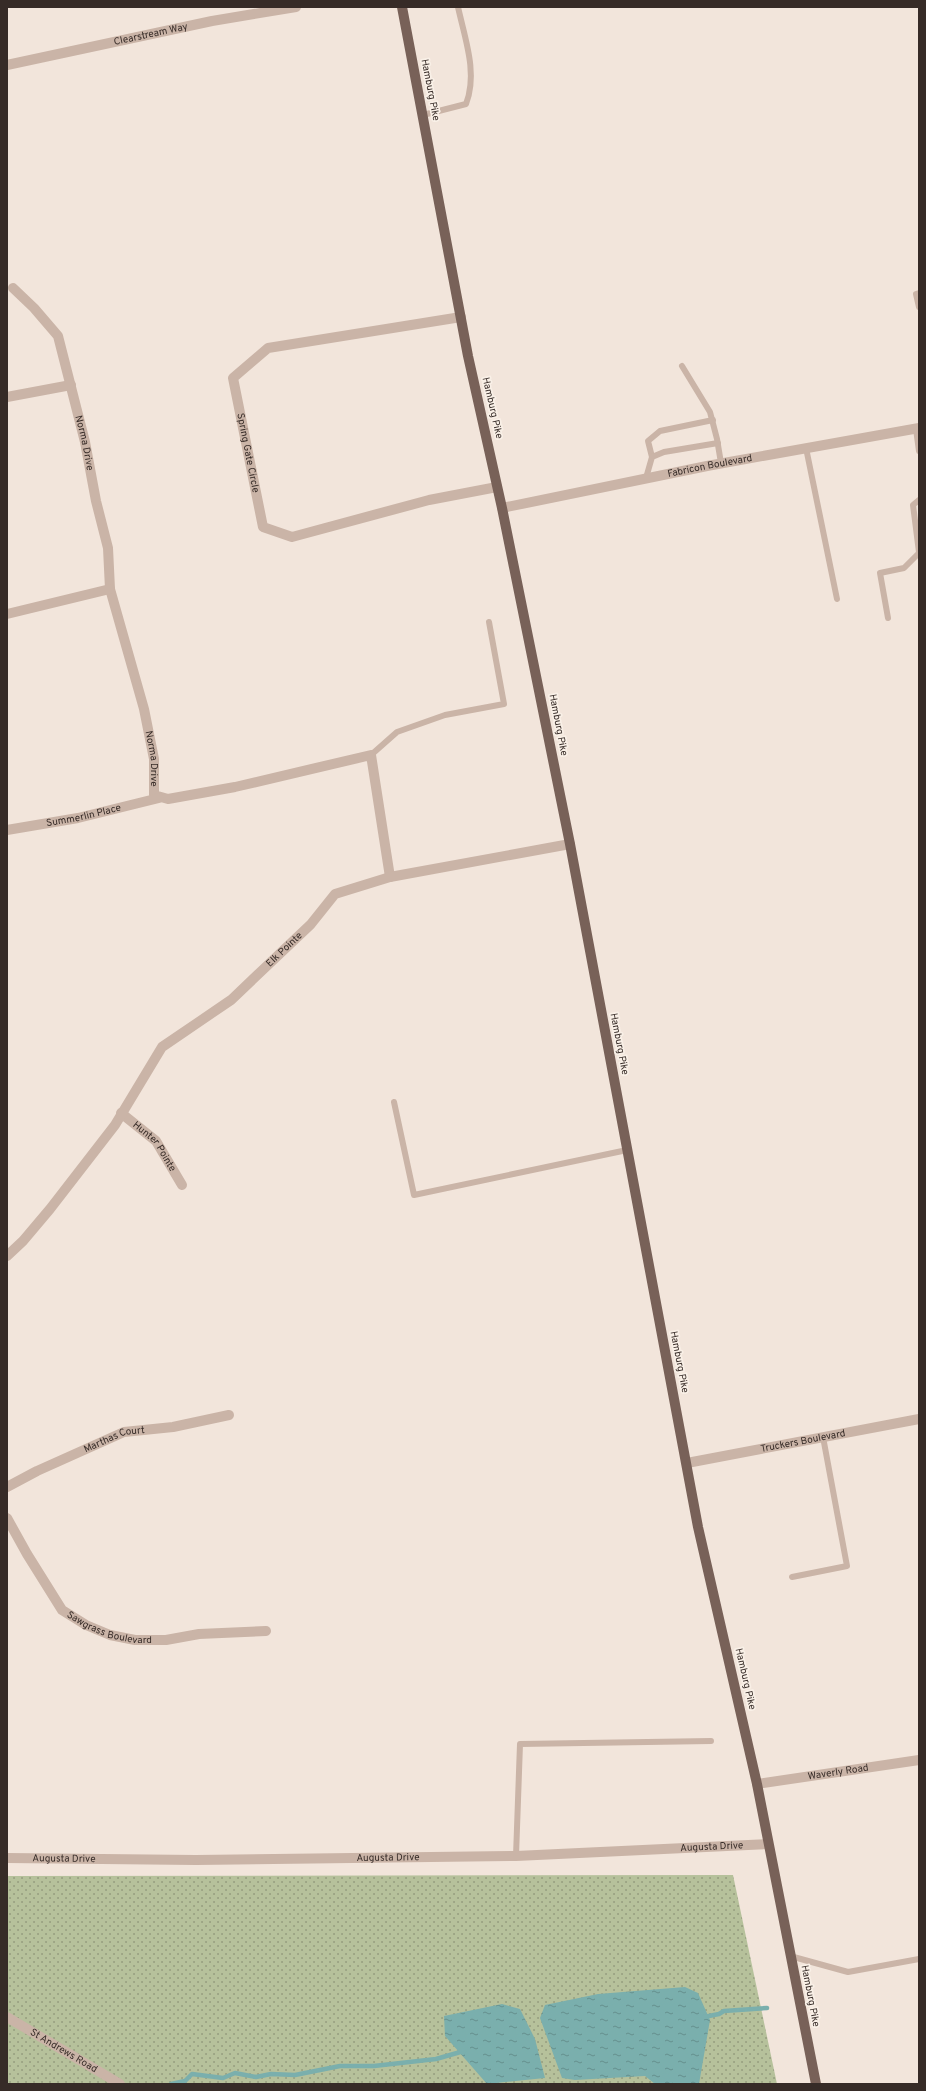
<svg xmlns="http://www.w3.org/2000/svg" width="926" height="2091" font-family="Overpass,sans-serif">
	<defs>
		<pattern id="grass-dots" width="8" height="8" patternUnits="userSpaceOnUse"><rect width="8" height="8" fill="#b6c19b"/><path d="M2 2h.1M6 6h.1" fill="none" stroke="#959d7e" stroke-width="1.8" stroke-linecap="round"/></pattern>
		<pattern id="water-ripples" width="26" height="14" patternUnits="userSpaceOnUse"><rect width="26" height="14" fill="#7aafad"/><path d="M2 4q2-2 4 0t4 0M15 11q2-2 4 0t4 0" fill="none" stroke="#658f8d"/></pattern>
	</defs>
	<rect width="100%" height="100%" fill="#f2e5db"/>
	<path fill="url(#grass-dots)" d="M733 1875 777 2084H7V1876Z"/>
	<g fill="url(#water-ripples)">
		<path d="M685 1987 698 1993 710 2020 699 2084H655L645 2076 575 2080 562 2078 540 2018 545 2005 598 1994Z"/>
		<path d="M502 2004 520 2009 535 2039 545 2078 487 2084 445 2036 444 2016Z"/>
	</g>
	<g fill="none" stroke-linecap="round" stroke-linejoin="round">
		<g stroke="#7aafad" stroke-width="4.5">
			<path d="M704 2017 719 2014 724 2011 767 2008"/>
			<path d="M171 2084 185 2081 192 2074 223 2078 235 2073 256 2077 271 2074 295 2075 340 2066H374L436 2059 464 2051"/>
		</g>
		<g stroke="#cab4a7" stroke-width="6">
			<path d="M423 115 466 104C478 73 465 39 458 7"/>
			<path d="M919 293 916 294 919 307"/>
			<path d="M682 366 710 412 717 439 721 463"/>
			<path d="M916 429 919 451"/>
			<path d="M806 448 837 599"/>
			<path d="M652 457 648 441 660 431 713 420"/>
			<path d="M646 478 652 457 664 452 718 443"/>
			<path d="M919 500 913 505 919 552"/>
			<path d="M888 618 880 573 904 568 919 553"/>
			<path d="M371 755 397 732 445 715 504 704 489 622"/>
			<path d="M394 1102 414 1195 627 1150"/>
			<path d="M792 1577 847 1566 823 1437"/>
			<path d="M516 1856 520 1744 711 1741"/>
			<path d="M790 1956 848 1972 919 1959"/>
		</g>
		<g stroke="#cab4a7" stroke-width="10">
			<path id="s1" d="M7 65 212 21 296 7"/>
			<path id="s2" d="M13 288 34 308 58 336 85 442 96 501 108 548 110 589 144 709 154 759V795L168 799 235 787 371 755 390 877"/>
			<path id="s3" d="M461 317 268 348 233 378 263 527 292 537 429 500 497 487"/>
			<path d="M7 397 71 385"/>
			<path id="s4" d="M502 508 707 466 919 428"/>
			<path d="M7 614 110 589"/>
			<path id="s5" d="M7 830 78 818 159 798"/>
			<path id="s6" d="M121 1113 156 1141 182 1185"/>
			<path id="s7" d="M7 1256 23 1241 50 1209 115 1125 162 1047 231 1000 311 924 335 894 390 877 570 844"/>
			<path id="s8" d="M687 1463 919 1419"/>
			<path id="s9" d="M7 1487 37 1471 124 1432 173 1427 229 1415"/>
			<path id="s10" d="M7 1518 27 1554 62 1610 86 1625 110 1635 135 1640H166L199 1634 266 1631"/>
			<path id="s11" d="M757 1784 919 1760"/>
			<path id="s12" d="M7 1858 196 1860 516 1856 768 1844"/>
			<path id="s13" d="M7 2017 120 2084"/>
		</g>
		<path stroke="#786158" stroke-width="10" d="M402 7 468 356 502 508 570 844 698 1527 757 1784 816 2084"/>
	</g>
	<g text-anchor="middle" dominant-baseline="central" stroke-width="3.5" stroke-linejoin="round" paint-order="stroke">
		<g font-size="10" fill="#362b27" stroke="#f9f0e7">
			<text stroke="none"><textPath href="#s1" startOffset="147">Clearstream Way</textPath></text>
			<text transform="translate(430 90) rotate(79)">Hamburg Pike</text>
			<text transform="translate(492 408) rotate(77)">Hamburg Pike</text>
			<text stroke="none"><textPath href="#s2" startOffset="176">Norma Drive</textPath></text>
			<text stroke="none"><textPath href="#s3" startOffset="318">Spring Gate Circle</textPath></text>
			<text stroke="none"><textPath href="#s4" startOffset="212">Fabricon Boulevard</textPath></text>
			<text transform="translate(558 725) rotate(79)">Hamburg Pike</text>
			<text stroke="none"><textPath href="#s2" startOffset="500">Norma Drive</textPath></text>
			<text stroke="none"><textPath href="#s5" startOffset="78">Summerlin Place</textPath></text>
			<text stroke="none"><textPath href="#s7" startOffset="418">Elk Pointe</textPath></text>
			<text transform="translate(619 1044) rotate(79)">Hamburg Pike</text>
			<text stroke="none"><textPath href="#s6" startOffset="48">Hunter Pointe</textPath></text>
			<text transform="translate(679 1362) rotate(79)">Hamburg Pike</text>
			<text stroke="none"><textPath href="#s9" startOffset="118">Marthas Court</textPath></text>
			<text stroke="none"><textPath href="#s8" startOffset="118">Truckers Boulevard</textPath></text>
			<text stroke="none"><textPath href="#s10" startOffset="159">Sawgrass Boulevard</textPath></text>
			<text transform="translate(745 1679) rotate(77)">Hamburg Pike</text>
			<text stroke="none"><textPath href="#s11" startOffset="82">Waverly Road</textPath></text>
			<text stroke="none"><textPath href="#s12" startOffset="705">Augusta Drive</textPath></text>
			<text stroke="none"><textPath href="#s12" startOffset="381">Augusta Drive</textPath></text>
			<text stroke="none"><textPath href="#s12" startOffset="57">Augusta Drive</textPath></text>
			<text transform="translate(810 1996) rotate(79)">Hamburg Pike</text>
			<text stroke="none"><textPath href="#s13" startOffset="66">St Andrews Road</textPath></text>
		</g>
	</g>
	<rect width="926" height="2091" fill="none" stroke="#362b27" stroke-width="16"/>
</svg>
